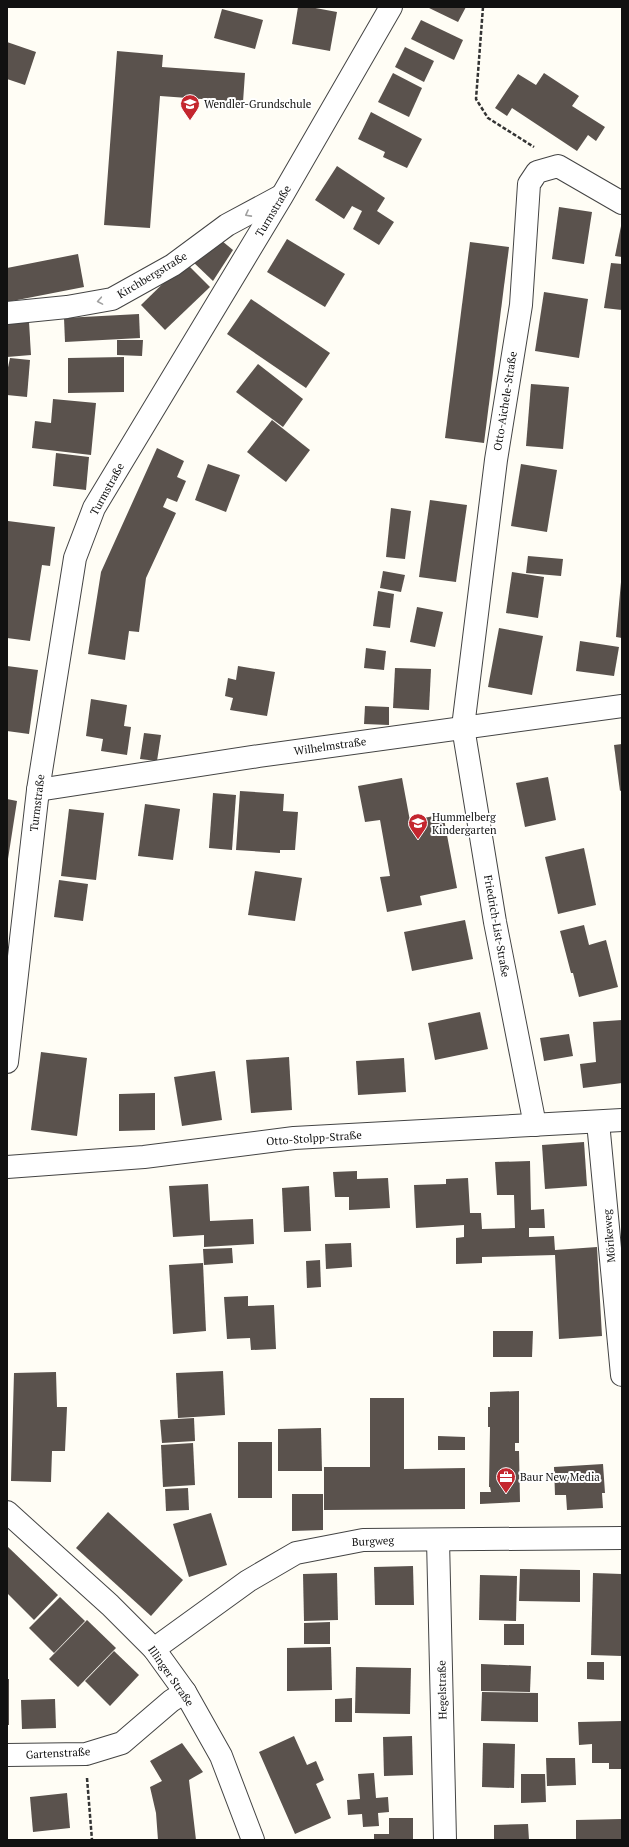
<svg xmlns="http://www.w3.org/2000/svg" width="629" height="1847" font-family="'PT Serif',serif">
	<rect width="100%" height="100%" fill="#fffdf5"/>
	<g fill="#5a524d">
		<path d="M298 7H310L337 12 330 51 292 44Z"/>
		<path d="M427 7H466L458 22Z"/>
		<path d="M222 9 263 20 255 49 214 38Z"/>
		<path d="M421 20 463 40 454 60 411 39Z"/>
		<path d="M7 42 36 52 25 85 7 79Z"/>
		<path d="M405 47 434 61 424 82 395 67Z"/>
		<path d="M117 51 163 55 162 67 245 73 243 102 160 96 150 228 104 225Z"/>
		<path d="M393 73 422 88 409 117 378 102Z"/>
		<path d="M544 73 579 96 572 106 605 127 596 141 588 135 577 151 512 108 507 116 495 108 518 74 536 85Z"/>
		<path d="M371 112 422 139 407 168 383 157 385 152 358 139Z"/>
		<path d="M337 166 385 198 377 211 394 222 379 245 353 229 362 211 352 206 344 219 315 200Z"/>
		<path d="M559 207 592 212 584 264 552 259Z"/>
		<path d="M621 226H622V257L615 256Z"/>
		<path d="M287 239 345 274 325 307 267 272Z"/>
		<path d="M222 241 233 250 213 281 191 260Z"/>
		<path d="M470 242 509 247 484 443 445 438Z"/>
		<path d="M78 254 84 287 7 302V268Z"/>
		<path d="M185 262 210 287 165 330 141 305Z"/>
		<path d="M611 263 622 264V310L604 308Z"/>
		<path d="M544 292 588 299 579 358 535 351Z"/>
		<path d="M251 299 330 353 306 388 227 334Z"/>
		<path d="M139 314 140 338 65 342 64 318Z"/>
		<path d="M29 322 31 355 7 357V323Z"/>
		<path d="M117 340H143L142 356 117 355Z"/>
		<path d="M124 357V392L68 393V358Z"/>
		<path d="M10 358 30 360 27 397 7 395V372Z"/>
		<path d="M258 364 303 399 283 427 236 392Z"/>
		<path d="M531 384 569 387 563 449 526 446Z"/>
		<path d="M53 399 96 403 91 455 32 448 35 421 51 423Z"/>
		<path d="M272 420 310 450 286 482 247 452Z"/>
		<path d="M157 448 184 461 177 477 186 481 177 502 167 498 163 507 176 513 146 578 139 632 129 631 125 660 88 654 101 572Z"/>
		<path d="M56 453 89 457 86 490 53 486Z"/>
		<path d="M208 464 240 475 226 512 195 500Z"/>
		<path d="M521 464 557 470 547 532 511 526Z"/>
		<path d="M430 500 467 505 456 582 419 577Z"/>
		<path d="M391 508 411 511 405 559 386 557Z"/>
		<path d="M8 521 55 527 50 566 42 565 30 641 7 638Z"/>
		<path d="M528 556 563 559 561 576 526 573Z"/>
		<path d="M383 571 405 575 401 592 380 588Z"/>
		<path d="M512 572 544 577 538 618 506 613Z"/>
		<path d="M621 582H622V638L616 637Z"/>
		<path d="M378 591 394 594 390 628 373 626Z"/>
		<path d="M417 607 443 612 435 647 410 642Z"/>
		<path d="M499 628 543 636 532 695 488 687Z"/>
		<path d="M580 641 619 647 614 676 576 671Z"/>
		<path d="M366 648 386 651 384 670 364 668Z"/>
		<path d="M7 666 38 670 29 734 7 731Z"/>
		<path d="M238 666 275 672 267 716 230 710 233 698 225 696 228 678 236 680Z"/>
		<path d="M395 668 431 669 429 710 393 708Z"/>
		<path d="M91 699 127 705 124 726 131 727 127 755 101 751 103 739 86 736Z"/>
		<path d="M365 706 389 707V725L364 724Z"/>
		<path d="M144 733 161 735 157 761 140 759Z"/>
		<path d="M622 744V790L620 791 614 745Z"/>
		<path d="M548 777 556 820 525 827 516 783Z"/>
		<path d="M402 778 410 821 443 814 457 888 420 896 422 905 387 912 380 877 390 876 380 820 365 822 358 786Z"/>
		<path d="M240 791 284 794 283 811 298 812 295 850H280V853L236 850Z"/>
		<path d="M213 793 236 795 232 850 209 848Z"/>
		<path d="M7 799 17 801 8 859H7Z"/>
		<path d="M145 804 180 809 173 860 138 856Z"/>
		<path d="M69 809 104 813 96 880 61 876Z"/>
		<path d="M584 848 596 905 558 914 545 857Z"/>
		<path d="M255 871 302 878 295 921 248 915Z"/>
		<path d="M59 880 88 884 83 921 54 917Z"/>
		<path d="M465 920 473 959 412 971 404 932Z"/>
		<path d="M584 925 589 945 606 940 618 987 579 997 573 973H571L560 931Z"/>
		<path d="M480 1012 488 1049 435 1060 428 1023Z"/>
		<path d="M622 1020V1083L583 1088 580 1064 596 1062 593 1022Z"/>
		<path d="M569 1034 573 1056 544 1061 540 1038Z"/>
		<path d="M41 1052 87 1058 77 1136 31 1130Z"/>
		<path d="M289 1057 292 1110 251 1113 246 1060Z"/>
		<path d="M404 1058 406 1092 358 1095 356 1061Z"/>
		<path d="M215 1071 222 1120 182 1126 174 1077Z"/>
		<path d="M155 1093V1130L119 1131V1094Z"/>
		<path d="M584 1142 587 1186 545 1189 542 1145Z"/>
		<path d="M530 1161 531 1210 544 1209 545 1228H529V1237L554 1236 555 1250 597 1247 602 1336 559 1339 555 1255 482 1257V1263L456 1264V1238L464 1237V1225L416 1228 414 1185 446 1184V1179L468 1178 470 1213H481L482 1229 515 1228 514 1195H497L495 1162Z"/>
		<path d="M357 1171V1179L388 1178 390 1208 349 1210V1197H335L333 1172Z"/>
		<path d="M208 1184 210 1221 253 1219 254 1244 204 1247V1235L173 1237 169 1186Z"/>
		<path d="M309 1186 311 1231 284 1232 282 1188Z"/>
		<path d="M351 1243 352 1267 326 1269 325 1244Z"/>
		<path d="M232 1248 233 1263 204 1265 203 1249Z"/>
		<path d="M320 1260 321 1287 307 1288 306 1261Z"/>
		<path d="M203 1263 206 1331 173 1334 169 1265Z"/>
		<path d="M248 1296V1306L274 1305 276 1349 251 1350 250 1338 227 1339 224 1297Z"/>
		<path d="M493 1331H533L532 1357H493Z"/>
		<path d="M223 1371 225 1415 178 1418 176 1373Z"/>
		<path d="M56 1372 57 1407H67L65 1451H52L51 1482 11 1481 14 1373Z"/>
		<path d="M519 1391V1443H515V1451H519L520 1502 480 1504V1492H491L490 1487H489L490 1427H488V1407H490V1392Z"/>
		<path d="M370 1398H404V1469L465 1468V1509L324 1510V1467H370Z"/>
		<path d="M194 1418 195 1441 162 1443 160 1420Z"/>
		<path d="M321 1428 322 1471H278V1429Z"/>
		<path d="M438 1436 465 1437V1450H438Z"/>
		<rect x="238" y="1442" width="34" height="56"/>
		<path d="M193 1443 195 1485 163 1487 161 1445Z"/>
		<path d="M603 1464 605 1493H602L603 1508 567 1510 566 1495H555L554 1467Z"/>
		<path d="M188 1488 189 1510 166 1511 165 1489Z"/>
		<path d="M292 1494H323V1530L292 1531Z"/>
		<path d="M108 1512 183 1580 151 1616 76 1548Z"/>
		<path d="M211 1513 227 1565 189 1577 173 1524Z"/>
		<path d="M7 1546 58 1595 34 1620 7 1593Z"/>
		<path d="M413 1566 414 1605H375L374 1567Z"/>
		<path d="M520 1569 580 1570V1602L519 1601Z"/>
		<path d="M337 1573 338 1620 304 1621 303 1574Z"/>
		<path d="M593 1573 622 1574V1656L591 1655Z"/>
		<path d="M480 1575 517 1576 516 1621 479 1620Z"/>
		<path d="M60 1597 85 1621 54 1653 29 1628Z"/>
		<path d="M87 1620 116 1648 78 1687 49 1659Z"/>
		<path d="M330 1622V1644H304V1623Z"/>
		<rect x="504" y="1624" width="20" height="21"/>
		<path d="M331 1647 332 1690 287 1691V1648Z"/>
		<path d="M114 1651 139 1675 110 1706 85 1681Z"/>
		<path d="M587 1662H604V1680L587 1679Z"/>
		<path d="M481 1664 531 1666 530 1692 481 1691Z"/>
		<path d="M356 1667 411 1668 410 1714 355 1713Z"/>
		<rect x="7" y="1679" width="2" height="46"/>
		<path d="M482 1692 538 1693V1722L481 1721Z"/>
		<path d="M352 1698V1722H335V1699Z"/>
		<path d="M55 1699 56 1728 22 1729 21 1700Z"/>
		<path d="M622 1721V1769H609V1763H592V1744L579 1745 578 1722Z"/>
		<path d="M294 1736 307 1765 316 1761 324 1780 316 1784 331 1818 295 1834 259 1752Z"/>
		<path d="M412 1736 413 1775 384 1776 383 1737Z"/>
		<path d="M182 1743 203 1772 189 1780 196 1840H158L156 1813 150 1787 162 1781 150 1761Z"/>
		<path d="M483 1743 515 1744 514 1788 482 1787Z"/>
		<path d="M546 1758H575L576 1785 547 1786Z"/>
		<path d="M374 1773 376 1798 388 1797 389 1812 378 1813 379 1826 363 1827 362 1814 348 1815 347 1800 360 1799 358 1774Z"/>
		<path d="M521 1774H545L546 1802 521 1803Z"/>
		<path d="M67 1793 70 1828 33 1832 30 1797Z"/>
		<path d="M389 1818H413V1840H374V1834H389Z"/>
		<path d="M622 1819V1840H576V1820Z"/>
		<path d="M528 1824 529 1840H494V1825Z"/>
	</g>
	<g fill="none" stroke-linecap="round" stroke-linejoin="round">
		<defs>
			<g id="minor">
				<path d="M7 313 67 307 112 299 173 265 227 225 281 196"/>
				<path d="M38 790 259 756 622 706"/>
				<path d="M7 1062 38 790 75 558 94 508 282 196 391 7"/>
				<path d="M598 1122 622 1375"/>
				<path d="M535 1125 495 922 463 727 496 460 521 305 529 184 537 172 558 166 622 203"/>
				<path d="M7 1167 144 1157 294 1138 622 1120"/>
				<path d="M438 1540 445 1840"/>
				<path d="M154 1649 248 1581 296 1553 363 1540 622 1538"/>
				<path d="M7 1755 86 1754 122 1743 171 1701 185 1692"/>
			</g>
			<path id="tertiary" d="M7 1512 110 1605 154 1649 185 1692 221 1756 253 1840"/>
		</defs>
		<use href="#minor" stroke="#444" stroke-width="24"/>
		<use href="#tertiary" stroke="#444" stroke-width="24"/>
		<g stroke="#333" stroke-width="2.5" stroke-dasharray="4 2" stroke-linecap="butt">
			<path d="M483 7 476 99 488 118 534 147"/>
			<path d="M87 1778 92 1840"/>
		</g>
		<use href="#minor" stroke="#fff" stroke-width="22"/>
		<use href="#tertiary" stroke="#fff" stroke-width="22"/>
	</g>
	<defs><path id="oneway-chevron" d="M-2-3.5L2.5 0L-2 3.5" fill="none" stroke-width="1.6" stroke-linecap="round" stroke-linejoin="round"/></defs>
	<g stroke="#a0a0a0">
		<use href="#oneway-chevron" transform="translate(248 214) rotate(152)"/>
		<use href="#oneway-chevron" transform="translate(100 301) rotate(170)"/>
	</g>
	<defs>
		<symbol id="school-pin" viewBox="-11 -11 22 30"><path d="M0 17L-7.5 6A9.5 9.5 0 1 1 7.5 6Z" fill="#c4262e" stroke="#fff"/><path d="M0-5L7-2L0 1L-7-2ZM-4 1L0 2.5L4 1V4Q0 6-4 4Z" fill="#fff"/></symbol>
		<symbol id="office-pin" viewBox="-11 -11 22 30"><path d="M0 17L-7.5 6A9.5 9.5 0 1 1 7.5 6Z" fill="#c4262e" stroke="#fff"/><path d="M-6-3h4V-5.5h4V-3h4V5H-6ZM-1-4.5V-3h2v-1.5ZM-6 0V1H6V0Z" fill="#fff"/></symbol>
	</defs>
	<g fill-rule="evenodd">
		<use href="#school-pin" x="179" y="93" width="22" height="30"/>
		<use href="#school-pin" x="407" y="812" width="22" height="30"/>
		<use href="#office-pin" x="495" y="1466" width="22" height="30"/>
	</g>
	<g text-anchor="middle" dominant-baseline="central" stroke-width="4" stroke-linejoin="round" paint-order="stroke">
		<g font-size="11" fill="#111" stroke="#fff" text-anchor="start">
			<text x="204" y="104">Wendler-Grundschule</text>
			<text x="432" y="817">Hummelberg<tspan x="432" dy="13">Kindergarten</tspan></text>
			<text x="520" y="1477">Baur New Media</text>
		</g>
		<g font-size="11" fill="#111" stroke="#fff">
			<text transform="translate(273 211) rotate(-59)">Turmstraße</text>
			<text transform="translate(152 275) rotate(-31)">Kirchbergstraße</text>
			<text transform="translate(505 401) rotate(-81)">Otto-Aichele-Straße</text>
			<text transform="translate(107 489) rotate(-61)">Turmstraße</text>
			<text transform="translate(330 746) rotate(-8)">Wilhelmstraße</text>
			<text transform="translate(37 803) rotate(-83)">Turmstraße</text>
			<text transform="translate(497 926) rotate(80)">Friedrich-List-Straße</text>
			<text transform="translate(314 1138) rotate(-4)">Otto-Stolpp-Straße</text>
			<text transform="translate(609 1236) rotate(-95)">Mörikeweg</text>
			<text transform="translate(373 1541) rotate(-3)">Burgweg</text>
			<text transform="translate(171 1676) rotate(55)">Illinger Straße</text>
			<text transform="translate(442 1690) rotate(-91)">Hegelstraße</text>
			<text transform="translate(58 1753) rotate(-3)">Gartenstraße</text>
		</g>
	</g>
	<rect width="629" height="1847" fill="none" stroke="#111111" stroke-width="16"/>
</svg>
